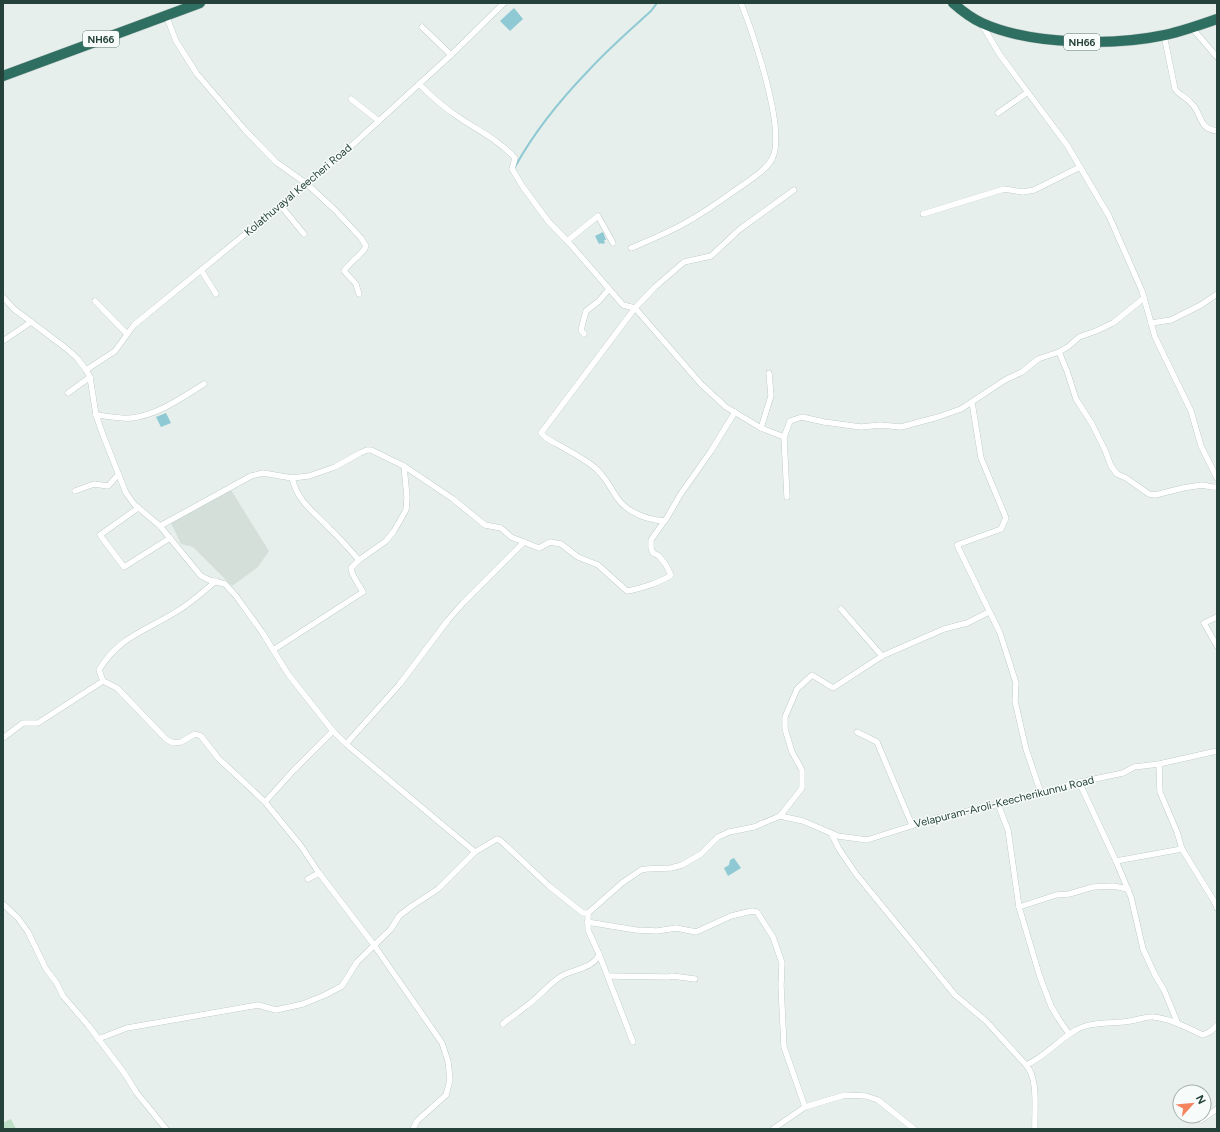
<svg xmlns="http://www.w3.org/2000/svg" width="1220" height="1132" font-family="Figtree,sans-serif">
	<defs>
		<pattern id="forest-crowns" width="20" height="18" patternUnits="userSpaceOnUse"><rect width="20" height="18" fill="#bfe0c8"/><path d="M2 6a3 3 0 1 1 6 0M12 15a3 3 0 1 1 6 0" fill="none" stroke="#a4c1ad"/></pattern>
	</defs>
	<rect width="100%" height="100%" fill="#e6efeb"/>
	<path fill="#d4dfda" d="M231 490 269 551 258 567 232 586 193 547 181 544 171 523Z"/>
	<path fill="url(#forest-crowns)" d="M11 1119 16 1129H3V1123Z"/>
	<g fill="#8ec9d4">
		<path d="M514 8 523 19 510 31 500 21Z"/>
		<path d="M603 232 606 240H604L605 243 602 244 601 243 599 244 595 236Z"/>
		<path d="M166 413 171 423 161 427 156 417Z"/>
		<path d="M734 858 741 868 728 876 724 868 729 865 730 860Z"/>
	</g>
	<g fill="none" stroke-linecap="round" stroke-linejoin="round">
		<path stroke="#8ec9d4" stroke-width="2" d="M515 167C534 132 561 99 589 70 608 49 630 30 651 11L657 3"/>
		<defs>
			<g id="street">
				<path d="M166 15 176 41 197 74 245 130 276 162 307 184 336 211 361 238 366 246C364 253 349 263 344 271L356 284 359 294"/>
				<path d="M981 23 1000 55 1067 145 1109 216 1142 291 1155 337 1191 411 1201 446 1217 478"/>
				<path d="M422 27 451 55"/>
				<path d="M1192 28 1217 57"/>
				<path d="M1164 35 1175 89C1179 95 1186 97 1191 103 1203 114 1197 128 1217 131"/>
				<path d="M419 84C431 96 443 107 457 116 477 130 499 140 515 158L512 169 523 187 548 221 571 245 623 305 635 308 701 384 726 407 761 428 784 437 790 421 802 417 824 422 861 427 880 425 901 427 938 417 961 409 1005 380 1022 372 1038 359 1059 352 1069 346 1079 337 1096 331 1113 323 1144 298"/>
				<path d="M351 99 379 121"/>
				<path d="M998 113 1028 92"/>
				<path d="M281 206 304 234"/>
				<path d="M923 214 1004 189 1023 192 1034 190 1080 167"/>
				<path d="M567 241 598 216 613 243"/>
				<path d="M631 248C652 239 673 231 692 219 708 210 724 198 740 187 751 179 765 171 772 159 787 132 753 33 741 3"/>
				<path d="M201 270 216 294"/>
				<path d="M3 297 14 309 67 349 77 358 86 370 90 377 96 415 103 435 126 493 134 504 160 526 201 576 209 580 225 584 236 596 262 632 288 674 333 731 346 744 475 852 497 839 501 841 549 886 583 913H588L622 883 641 870 646 869 671 868 682 865 701 854 718 837 729 832 754 827 780 816 803 821 838 836 867 840 936 818 1018 800 1071 784 1123 773 1134 767 1159 764 1217 751"/>
				<path d="M95 301 127 334"/>
				<path d="M1151 323 1171 320 1201 305 1217 294"/>
				<path d="M584 334 581 330 586 311 599 301 609 289"/>
				<path d="M3 341 31 322"/>
				<path d="M1059 352 1067 371 1076 399 1092 424 1105 450 1111 466 1117 474 1126 478 1149 494 1155 495 1183 488 1202 485 1212 487H1217"/>
				<path d="M86 370 115 351 134 325 337 159 451 55 504 3"/>
				<path d="M68 393 90 377"/>
				<path d="M972 402 981 458 1006 518 1001 529 957 545 1000 633 1016 683 1015 701 1026 749 1041 793"/>
				<path d="M96 415C107 416 120 419 131 418 158 415 181 398 204 384"/>
				<path d="M761 428 771 396 769 373"/>
				<path d="M784 437 787 497"/>
				<path d="M292 478C298 502 313 511 329 528 340 538 349 549 359 560"/>
				<path d="M75 491 94 484 108 486 118 475"/>
				<path d="M138 508 100 535 124 567 170 538"/>
				<path d="M665 521C648 520 628 513 618 499 610 488 605 475 594 467 582 457 560 446 546 438L541 433 635 308 655 287 684 262 711 256 740 229 794 190"/>
				<path d="M160 526 251 476 263 473 292 478 309 476 335 467 360 453 367 450H371L404 466 453 499 485 525 501 528 511 537 539 548 550 542 561 544 578 557 598 565 627 591C639 589 662 582 671 575L666 565 659 556 653 553 651 548V540L668 516 680 495 711 451 735 412"/>
				<path d="M216 581C204 591 192 602 179 610 148 630 119 636 99 670L103 681 117 688 166 739 173 743 181 742 195 734 201 736 218 758 265 802"/>
				<path d="M1217 617 1204 623 1217 646"/>
				<path d="M273 650 363 592C359 584 352 577 351 568L359 560 386 541 394 531 406 510 407 497 404 466"/>
				<path d="M882 656 944 629 967 623 989 612"/>
				<path d="M857 732 877 742 912 825"/>
				<path d="M3 738 23 723H38L103 681"/>
				<path d="M346 744 399 685 448 620 463 603 524 542"/>
				<path d="M1159 764 1160 792 1177 832 1182 849"/>
				<path d="M1079 782 1116 861 1182 849 1214 901 1217 908"/>
				<path d="M998 804 1008 830 1019 907 1040 977 1051 1006 1058 1018 1069 1034"/>
				<path d="M780 816 802 788V770L792 752 785 729V717L797 689 812 675 833 688 882 656 841 609"/>
				<path d="M831 833 839 849 856 874 955 995 986 1021 1026 1065C1045 1057 1058 1040 1076 1030 1091 1021 1113 1024 1130 1021 1138 1020 1147 1016 1154 1017 1171 1019 1188 1028 1203 1035L1211 1031 1217 1025"/>
				<path d="M1116 861 1131 897 1143 949 1155 975 1164 990 1178 1024"/>
				<path d="M319 873 374 945 442 1043 448 1061 450 1080 446 1095 417 1121 413 1129"/>
				<path d="M308 879 319 873 301 846 265 802 293 771 333 731"/>
				<path d="M3 904 18 918 28 932 46 969 56 982 63 996 88 1025 125 1074 136 1092 166 1129"/>
				<path d="M1019 907 1056 895 1069 894 1093 887 1113 886 1128 889"/>
				<path d="M587 922 636 930 657 931 676 928 696 932 731 916 752 911 757 912 773 937 782 963 781 986 784 1047 805 1107"/>
				<path d="M599 954 633 1042"/>
				<path d="M608 976 668 977 672 976 695 979"/>
				<path d="M503 1024C510 1017 518 1013 525 1007 538 998 548 985 560 977 572 969 594 969 599 954L588 930V913"/>
				<path d="M98 1039 127 1028 258 1005 276 1010 303 1004 325 995 342 986 357 962 391 929 399 916 412 906 438 889 475 852"/>
				<path d="M1026 1065C1039 1079 1034 1111 1035 1129"/>
				<path d="M1201 1120 1217 1109"/>
				<path d="M773 1129 805 1107 845 1095 866 1096 878 1100 914 1129"/>
			</g>
			<g id="highway">
				<path d="M953 3C962 11 971 18 982 23 1031 45 1113 46 1165 35 1183 31 1200 25 1217 19"/>
				<path d="M3 76 200 3"/>
			</g>
		</defs>
		<use href="#street" stroke="#a8b8b2" stroke-width="6"/>
		<use href="#highway" stroke="#c2cac8" stroke-width="11"/>
		<use href="#street" stroke="#fff" stroke-width="5.5"/>
		<use href="#highway" stroke="#2f6f62" stroke-width="10"/>
	</g>
	<g text-anchor="middle" dominant-baseline="central" stroke-width="3" stroke-linejoin="round" paint-order="stroke">
		<g fill="#f7fbf9" stroke="#637a73" stroke-width="1">
			<rect x="83" y="31" width="36" height="16" rx="3"/>
			<rect x="1064" y="34" width="36" height="16" rx="3"/>
		</g>
		<g font-size="10" font-weight="bold" fill="#24423a">
			<text x="101" y="39">NH66</text>
			<text x="1082" y="42">NH66</text>
		</g>
		<g font-size="11" fill="#24423a" stroke="#f7fbf9">
			<text transform="translate(298 190) rotate(-40)">Kolathuvayal Keecheri Road</text>
			<text transform="translate(1004 802) rotate(-14)">Velapuram-Aroli-Keecherikunnu Road</text>
		</g>
	</g>
	<rect width="1220" height="1132" fill="none" stroke="#24423a" stroke-width="8"/>
	<g transform="translate(1192 1104) rotate(63)"><circle r="19" fill="#f7fbf9" stroke="#a3b1ad"/>
	<path d="M0-3L7 15L0 10L-7 15Z" fill="#f4845f"/>
	<text y="-6" font-size="11" font-weight="bold" text-anchor="middle" fill="#24423a">N</text>
	</g>
</svg>
